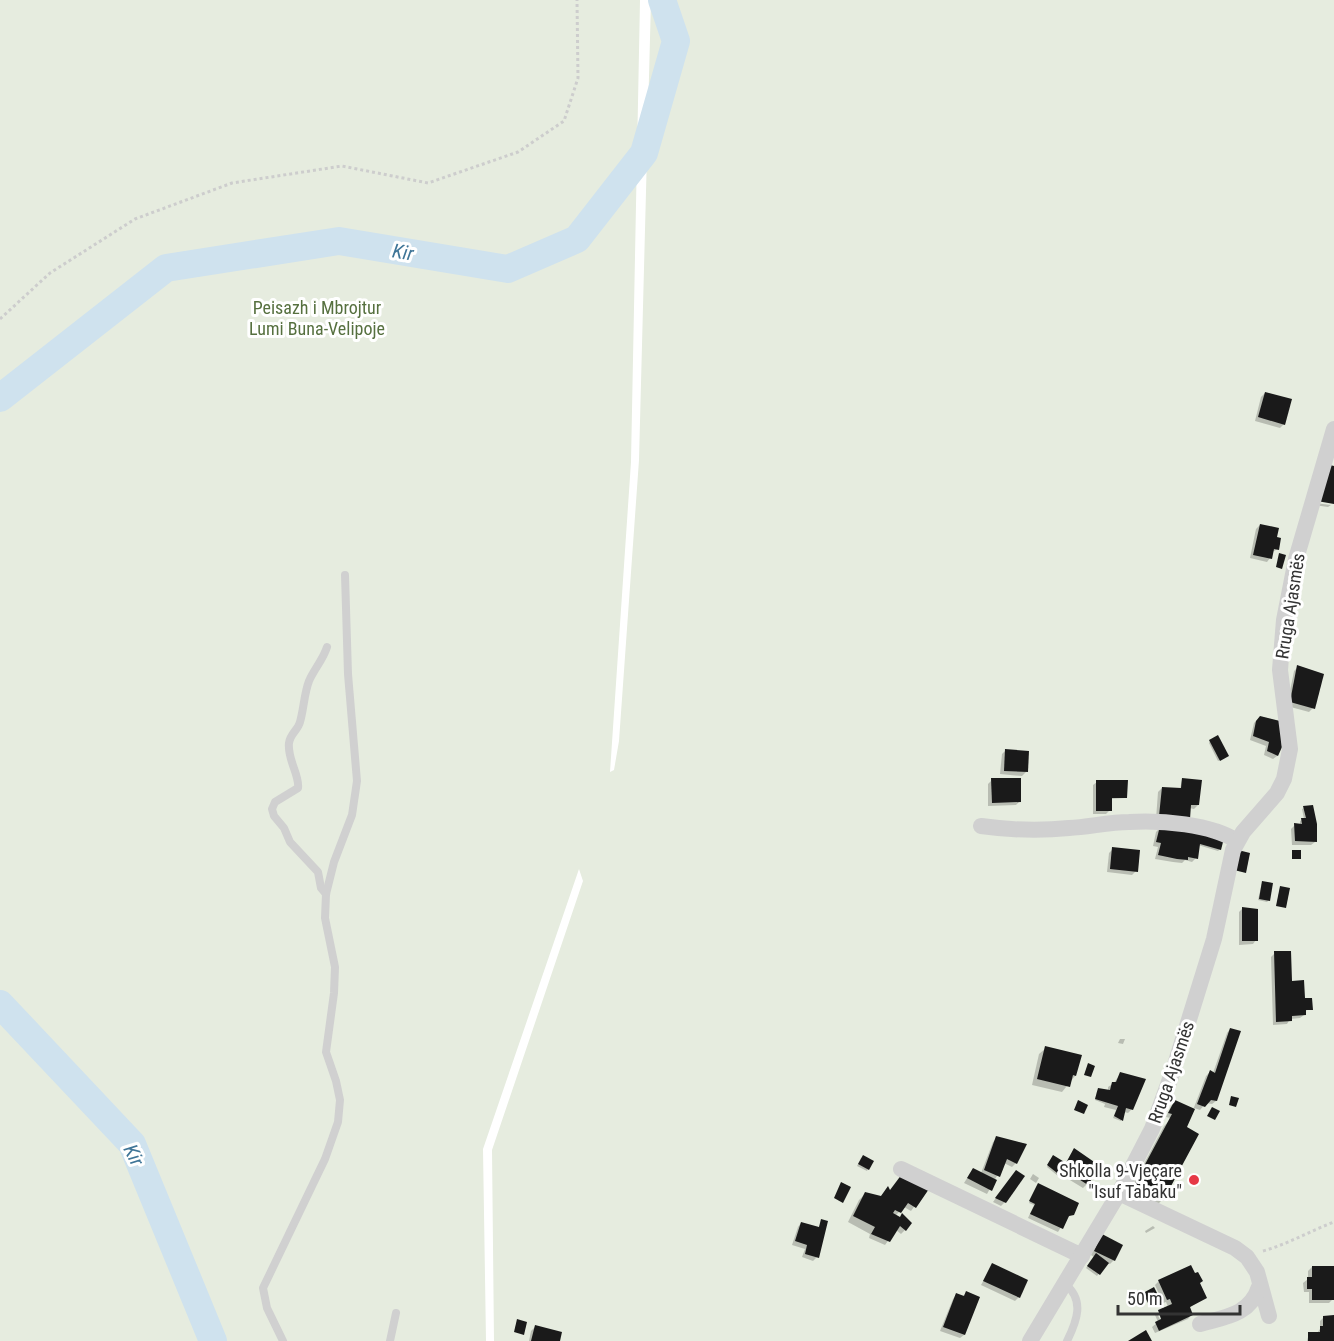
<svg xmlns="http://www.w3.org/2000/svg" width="1334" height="1341" font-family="'Roboto Condensed',sans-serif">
	<rect width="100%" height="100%" fill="#fff"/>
	<path fill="#e6ecdf" d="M0 0H640L631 462 610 772 614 770 619 741 639 460 651 0H1334V1341H494L492 1150 583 881 579 869 483 1149 486 1341H0Z"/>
	<g fill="#0003">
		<path d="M1265 393 1284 424 1280 428 1255 421 1261 397Z"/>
		<path d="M1315 503 1331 505 1328 507 1314 505Z"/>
		<path d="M1260 525 1278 549 1272 552 1270 558 1267 562 1250 558 1256 529Z"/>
		<path d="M1298 667 1313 708 1309 712 1287 706 1294 671Z"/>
		<path d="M1258 719 1282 743 1277 756 1273 759 1264 755 1266 746 1250 740 1254 723Z"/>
		<path d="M1210 741 1226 757 1218 761 1209 743Z"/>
		<path d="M1005 751 1026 772 1022 776 1000 774 1002 754Z"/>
		<path d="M1182 779 1198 805 1194 809 1189 808 1156 819 1158 792 1162 788 1180 790Z"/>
		<path d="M992 780 1020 801 1016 805 988 806V784Z"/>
		<path d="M1097 782 1125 798 1110 799V810L1106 814H1093V785Z"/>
		<path d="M1304 808 1315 842 1311 845H1292L1291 829 1295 825H1300V821L1304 819 1302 809Z"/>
		<path d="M1160 828 1220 849 1218 851 1198 845 1196 858 1192 862 1185 860 1182 863 1173 862 1155 859 1158 847 1153 846 1156 832Z"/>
		<path d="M1113 849 1136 871 1132 875 1107 872 1109 853Z"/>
		<path d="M1262 883 1269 900 1267 902 1258 900Z"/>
		<path d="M1243 908 1256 940 1253 944 1239 945V912Z"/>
		<path d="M1275 953 1291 982 1311 1009 1304 1011V1015L1300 1018 1290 1019 1287 1024 1273 1025 1271 957Z"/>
		<path d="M1230 1029 1216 1101 1212 1104 1206 1103 1200 1110 1194 1108 1185 1126 1162 1200 1156 1206 1129 1192 1164 1126 1169 1121 1170 1118 1166 1117 1171 1106 1175 1102 1193 1110 1206 1076 1210 1072 1213 1073 1227 1033Z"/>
		<path d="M1120 1039H1125L1123 1044 1118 1043Z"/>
		<path d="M1046 1048 1080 1056 1075 1076 1062 1092 1032 1085 1039 1054Z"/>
		<path d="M1120 1074 1132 1109 1128 1113 1124 1112 1121 1121 1113 1118 1116 1110 1104 1107 1105 1104 1095 1100 1097 1091 1099 1090 1108 1092V1087L1114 1083Z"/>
		<path d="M997 1138 1016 1163 1012 1167 1004 1163 987 1194 964 1183 973 1169 981 1173 993 1142Z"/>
		<path d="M1071 1154 1087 1184 1083 1188 1060 1174 1058 1176 1047 1167 1052 1159 1065 1164Z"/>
		<path d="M861 1158 868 1169 867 1171 857 1166Z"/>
		<path d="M1033 1174 1039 1178 1036 1183 1030 1179Z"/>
		<path d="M1012 1176 1005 1202 1001 1206 993 1202Z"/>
		<path d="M929 1186 911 1211 904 1207 895 1216 905 1230 901 1234 896 1230 885 1245 869 1238 870 1234 848 1222 859 1200 866 1193 880 1197 888 1189 889 1191Z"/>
		<path d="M1037 1186 1072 1214 1066 1219 1058 1232 1028 1218 1034 1205 1029 1203Z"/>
		<path d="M822 1221 817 1257 813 1261 802 1257 805 1249 792 1245 798 1227 801 1223 818 1229Z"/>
		<path d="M1153 1226 1155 1228 1146 1233 1145 1231Z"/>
		<path d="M1098 1240 1121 1246 1114 1260 1110 1264 1107 1263 1097 1276 1086 1268 1094 1257 1091 1255Z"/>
		<path d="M992 1265 1019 1297 1015 1301 981 1285Z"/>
		<path d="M1312 1267 1333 1299 1329 1303H1309V1292H1304L1303 1283 1308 1279V1271Z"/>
		<path d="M1194 1275 1205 1297 1189 1308 1191 1315 1188 1319 1155 1333 1152 1327 1158 1322 1155 1315 1157 1313 1163 1326 1168 1307 1166 1302 1163 1303 1155 1285 1159 1281Z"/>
		<path d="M966 1293 964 1335 960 1338 940 1331 953 1299 956 1295 962 1297Z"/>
		<path d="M1324 1317H1334V1341H1307L1309 1333H1317L1320 1329V1321Z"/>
		<path d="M535 1327 559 1341H529L531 1331Z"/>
	</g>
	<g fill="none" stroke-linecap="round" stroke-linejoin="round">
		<g stroke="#cfe2ee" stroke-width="28">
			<path d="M0 398 166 268 339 241 508 269 577 239 644 153 676 41 662 0"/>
			<path d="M0 1004 132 1144 213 1341"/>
		</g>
	</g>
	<g fill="#1a1a1a">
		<path d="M1265 392 1292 399 1285 425 1258 417Z"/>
		<path d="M1326 464 1334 466V504L1317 501Z"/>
		<path d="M1260 524 1279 528 1277 537 1281 538 1279 550 1274 549 1272 559 1253 555Z"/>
		<path d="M1279 553 1286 555 1282 569 1276 567Z"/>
		<path d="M1297 665 1324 674 1315 709 1290 702Z"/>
		<path d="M1260 716 1280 721 1282 747 1278 756 1267 751 1269 742 1253 736 1256 721Z"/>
		<path d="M1218 735 1229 756 1220 761 1209 740Z"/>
		<path d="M1005 749 1029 751 1028 772 1004 771Z"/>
		<path d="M991 778H1021V802L992 803Z"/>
		<path d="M1182 778 1202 780 1199 805H1191L1190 819 1159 816 1162 787 1181 788Z"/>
		<path d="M1096 780H1128L1127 798H1112V811H1096Z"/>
		<path d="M1313 805 1317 824V842L1295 841 1294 823 1302 824 1301 818H1306L1303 806Z"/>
		<path d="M1160 826 1224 838 1221 850 1200 844 1198 859 1188 857V860L1177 859 1158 855 1161 843 1156 842Z"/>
		<path d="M1112 847 1140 850 1138 872 1110 869Z"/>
		<path d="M1238 850 1250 853 1246 873 1234 870Z"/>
		<rect x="1292" y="850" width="9" height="9"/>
		<path d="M1262 881 1273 883 1270 901 1259 899Z"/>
		<path d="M1280 886 1290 888 1286 908 1276 906Z"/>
		<path d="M1242 907 1258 909V941H1242Z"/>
		<path d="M1274 951H1291L1292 981 1304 980 1305 998H1312L1313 1010H1306V1015L1292 1016V1021L1276 1022Z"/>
		<path d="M1230 1028 1241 1031 1217 1101 1211 1100 1205 1107 1197 1104 1210 1070 1215 1073Z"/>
		<path d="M1045 1046 1082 1055 1076 1076 1073 1075 1070 1087 1037 1079Z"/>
		<path d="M1088 1063 1095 1066 1091 1077 1084 1075Z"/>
		<path d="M1120 1072 1146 1079 1133 1110 1126 1108 1123 1121 1114 1116 1118 1106 1095 1099 1098 1088 1110 1090 1112 1082H1116Z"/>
		<path d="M1231 1096 1239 1098 1236 1107 1229 1105Z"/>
		<path d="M1078 1100 1088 1105 1084 1114 1074 1110Z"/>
		<path d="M1175 1100 1195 1109 1187 1127 1199 1134 1163 1201 1134 1185 1172 1114 1168 1113Z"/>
		<path d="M1212 1107 1220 1111 1215 1120 1207 1116Z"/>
		<path d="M996 1136 1027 1144 1017 1164 1007 1159 1000 1177 984 1170Z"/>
		<path d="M1074 1148 1100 1166 1088 1185 1063 1169 1061 1176 1047 1165 1053 1155 1066 1163Z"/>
		<path d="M863 1155 874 1161 869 1170 858 1164Z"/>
		<path d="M973 1168 997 1180 992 1191 967 1178Z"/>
		<path d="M1016 1170 1025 1176 1006 1203 995 1198Z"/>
		<path d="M902 1174 931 1186 916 1208 908 1203 901 1213 895 1210 893 1213 900 1217 902 1213 912 1223 906 1231 900 1226 890 1242 871 1234 875 1227 853 1216 865 1192 881 1196 888 1186 890 1190Z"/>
		<path d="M841 1182 851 1187 843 1203 834 1198Z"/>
		<path d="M1038 1183 1079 1203 1074 1215 1069 1216 1063 1229 1030 1214 1035 1204 1029 1201Z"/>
		<path d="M821 1219 828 1221 819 1258 805 1254 807 1245 795 1241 801 1222 819 1227Z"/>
		<path d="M1102 1234 1123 1245 1115 1261 1094 1251Z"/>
		<path d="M1096 1253 1109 1263 1100 1275 1087 1266Z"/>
		<path d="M992 1263 1028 1280 1020 1298 983 1281Z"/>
		<path d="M1191 1265 1195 1273 1198 1272 1203 1281 1200 1283 1207 1298 1190 1307 1193 1315 1159 1331 1155 1322 1161 1319 1158 1310 1172 1304 1170 1299 1167 1300 1158 1280Z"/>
		<path d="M1312 1266H1334V1300H1312V1289H1307V1277H1312Z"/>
		<path d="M1154 1287 1160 1299 1149 1305 1143 1293Z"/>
		<path d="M966 1291 980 1297 965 1335 943 1327 956 1293 964 1296Z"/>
		<path d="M1334 1315V1341H1308V1332H1320V1326H1323V1316Z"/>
		<path d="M517 1319 527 1322 524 1335 514 1332Z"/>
		<path d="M535 1325 562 1332 560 1341H531Z"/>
		<path d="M1146 1330 1152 1341H1128Z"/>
	</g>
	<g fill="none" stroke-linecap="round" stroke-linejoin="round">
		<g stroke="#cdcdcd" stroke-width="3" stroke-dasharray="3 3" stroke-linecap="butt">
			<path d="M0 319 50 273 135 219 232 183 342 166 428 183 518 152 564 121 578 78 577 0"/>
			<path d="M1263 1251C1288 1244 1310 1231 1334 1222"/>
		</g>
		<g stroke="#d0d0d0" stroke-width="8">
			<path d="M326 894 321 888 318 872 290 842 284 828 274 816 272 809 275 802 298 788C300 776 287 759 289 743 290 734 298 730 300 722 304 708 304 694 309 681 314 669 323 660 327 647"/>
			<path d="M1065 1284C1085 1300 1077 1321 1067 1341"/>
			<path d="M283 1341 267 1308 263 1288 325 1159 338 1122 340 1100 336 1081 326 1052 334 993 335 967 325 918 326 894 334 862 352 815 357 781 348 674 345 575"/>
			<path d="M390 1341 396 1313"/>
		</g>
		<g stroke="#d0d0d0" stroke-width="16">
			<path d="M981 826C1010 830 1040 831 1069 828 1089 827 1109 822 1129 822 1161 820 1211 824 1237 841"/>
			<path d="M901 1169 1082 1256"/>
			<path d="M1119 1193 1235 1248 1247 1257 1257 1272 1269 1316"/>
			<path d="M1200 1324C1225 1317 1250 1315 1259 1287"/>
			<path d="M1030 1341 1119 1193 1152 1129 1174 1068 1214 939 1233 850 1243 832 1277 793 1284 779 1290 749 1280 670 1284 620 1296 559 1334 429"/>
		</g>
	</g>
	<circle fill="#e63946" stroke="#fff" stroke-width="2" cx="1194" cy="1180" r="6"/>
	<g text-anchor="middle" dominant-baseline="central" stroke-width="6" stroke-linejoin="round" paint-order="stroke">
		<g font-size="18" fill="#56703f" stroke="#fff">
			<text x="317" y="307">Peisazh i Mbrojtur<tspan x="317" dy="21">Lumi Buna-Velipoje</tspan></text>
		</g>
		<g font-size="18" fill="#333" stroke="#fff">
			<text transform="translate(1290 606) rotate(-81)">Rruga Ajasmës</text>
			<text transform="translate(1171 1072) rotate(-71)">Rruga Ajasmës</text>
		</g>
		<g font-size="18" fill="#333" stroke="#fff" text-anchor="end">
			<text x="1182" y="1170">Shkolla 9-Vjeçare<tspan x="1182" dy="21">"Isuf Tabaku"</tspan></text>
		</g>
		<g font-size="20" font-style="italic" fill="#3f7597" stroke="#fff">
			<text transform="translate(403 252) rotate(9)">Kir</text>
			<text transform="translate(134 1155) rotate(63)">Kir</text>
		</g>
	</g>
	<path d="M1118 1305v9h122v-9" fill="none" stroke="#333333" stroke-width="3"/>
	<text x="1127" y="1305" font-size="18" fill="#333333" stroke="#ffffff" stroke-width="4.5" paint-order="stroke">50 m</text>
</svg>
